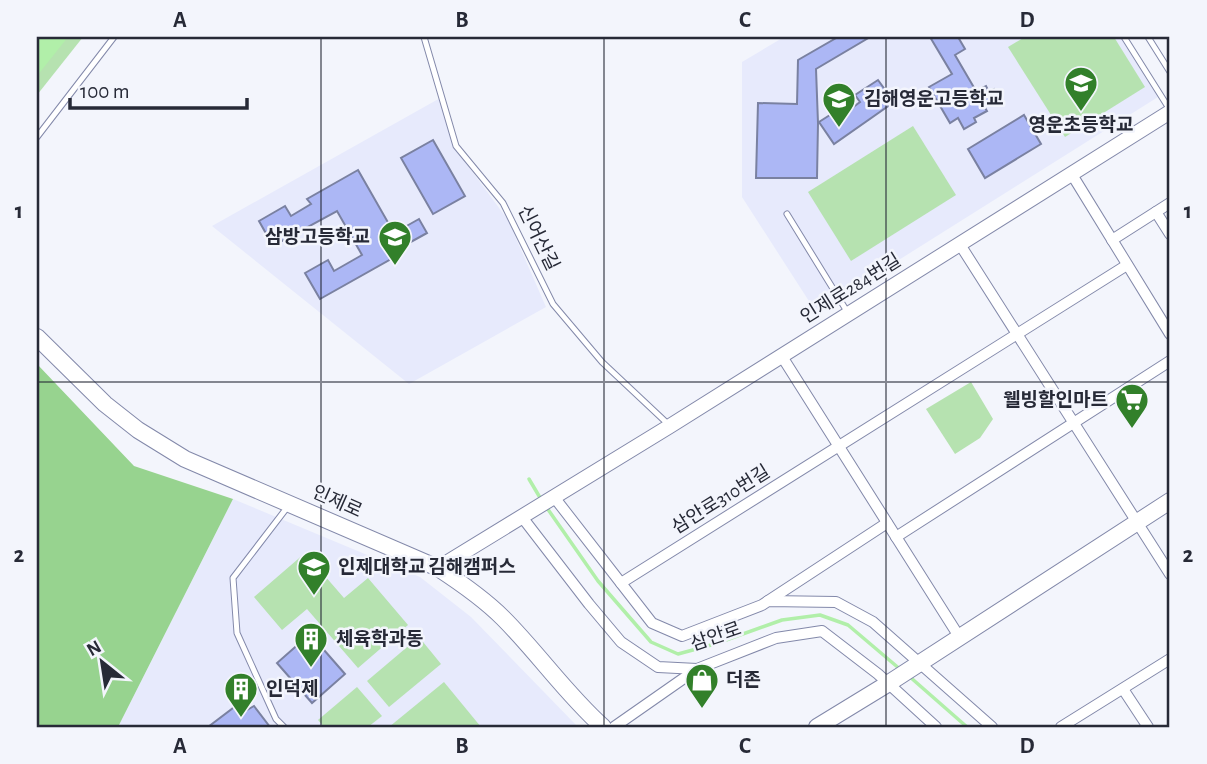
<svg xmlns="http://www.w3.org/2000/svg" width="1207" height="764" font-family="'Alegreya Sans','Noto Sans KR',sans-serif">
	<rect width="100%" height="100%" fill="#f3f5fc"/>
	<g fill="#e7eafc">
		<path d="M784 37H1120L1158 97 816 312 742 197V62Z"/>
		<path d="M442 97 454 147 508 220 546 307 409 384 212 226Z"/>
		<path d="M233 499 420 577 471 617 578 727H118Z"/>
	</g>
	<g fill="#b6e2b0">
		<path d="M37 37H83L37 95Z"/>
		<path d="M1025 37H1114L1145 87 1065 137 1008 47Z"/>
		<path d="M913 126 956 195 851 261 808 192Z"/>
		<path d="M971 382 993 419 980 438 955 454 926 409Z"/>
		<path d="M305 553 344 598 368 578 408 625 358 668 307 609 282 630 254 597Z"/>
		<path d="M419 637 441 664 389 707 367 681Z"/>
		<path d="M444 682 481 727H389Z"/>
		<path d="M357 687 382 716 368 727H324L318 720Z"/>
	</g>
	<path fill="#97d38f" d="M37 364 134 466 233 499 118 727H37Z"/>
	<path fill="#b1efa9" d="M37 37H68L37 76Z"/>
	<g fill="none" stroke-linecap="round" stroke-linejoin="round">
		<g stroke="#b1efa9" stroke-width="3.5">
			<path d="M529 479 542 501"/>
			<path d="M547 508 598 581 651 642 678 654 715 644 782 620 820 615 848 625 901 670"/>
			<path d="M910 677 967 727"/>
		</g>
	</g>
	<g fill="#acb7f5" stroke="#7a81a1" stroke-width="2">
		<path d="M838 37H870L816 69 818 123 817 178H756L758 103 797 104 798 60Z"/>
		<path d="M930 37H958L965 49 955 55 976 91 986 86 989 92 994 89 999 97 984 106 987 111 974 118 976 122 964 129 958 118 950 123 929 87 952 74Z"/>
		<path d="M878 80 894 102 834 144 819 122 833 113 837 119 860 102 855 95Z"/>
		<path d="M1024 115 1041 144 985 178 968 149Z"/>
		<path d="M433 140 465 196 433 214 401 158Z"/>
		<path d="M358 170 394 233 419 219 427 233 389 254 391 259 320 299 305 273 328 260 334 271 362 255 337 211 273 246 259 221 285 206 291 216 311 204 307 199Z"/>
		<path d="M310 634 345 674 312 703 277 663Z"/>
		<path d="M241 702 247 710 254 706 270 727H208Z"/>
	</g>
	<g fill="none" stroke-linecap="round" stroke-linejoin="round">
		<defs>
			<g id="service">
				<path d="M424 37 456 146 503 203 553 304 602 362 668 424"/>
				<path d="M1124 37 1170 110"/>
				<path d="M1148 37 1170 72"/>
				<path d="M37 137 114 37"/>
				<path d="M787 214 848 313"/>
				<path d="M284 727 276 719 237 633 233 578 289 505"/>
			</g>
			<g id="minor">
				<path d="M1071 173 1170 334"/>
				<path d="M1156 212 1170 234"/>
				<path d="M1112 240 1170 203"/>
				<path d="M959 243 1170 574"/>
				<path d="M781 355 960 638"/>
				<path d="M554 497 652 623 682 636 762 605 768 601 836 602 873 622 992 727"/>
				<path d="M522 517 589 604 621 642 658 667 697 669 776 638 822 631 878 674 936 727"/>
				<path d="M896 537 1170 361"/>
				<path d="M621 583 1127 265"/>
				<path d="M768 601 887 523"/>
				<path d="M1123 689 1148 727"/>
				<path d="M614 727 697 669"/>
				<path d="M1061 727 1170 659"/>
			</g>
			<path id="tertiary" d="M438 568 670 426 1170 112"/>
			<g id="secondary">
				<path d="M37 337 105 404 138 430 185 459 438 568C461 583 483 598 503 618 538 653 566 694 603 727"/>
				<path d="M817 727 889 683 1170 501"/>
			</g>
		</defs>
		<use href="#service" stroke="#8389aa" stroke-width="7"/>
		<use href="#minor" stroke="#8389aa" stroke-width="12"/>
		<use href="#tertiary" stroke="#8389aa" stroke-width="16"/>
		<use href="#secondary" stroke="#8389aa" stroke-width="18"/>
		<use href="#service" stroke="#fff" stroke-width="5"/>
		<use href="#minor" stroke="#fff" stroke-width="10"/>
		<use href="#tertiary" stroke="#fff" stroke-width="14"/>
		<use href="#secondary" stroke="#fff" stroke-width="16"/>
	</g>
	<path fill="none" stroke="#272a37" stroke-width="2" stroke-opacity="0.55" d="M321 37V727M604 37V727M886 37V727M37 382H1170"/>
	<defs>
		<symbol id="school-pin" viewBox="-11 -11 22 30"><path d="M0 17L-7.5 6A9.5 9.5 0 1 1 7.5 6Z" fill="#32802a" stroke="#f3f5fc"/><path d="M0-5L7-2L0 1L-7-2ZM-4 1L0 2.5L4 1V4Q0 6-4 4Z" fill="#fff"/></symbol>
		<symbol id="supermarket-pin" viewBox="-11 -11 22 30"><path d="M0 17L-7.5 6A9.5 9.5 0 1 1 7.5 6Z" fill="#32802a" stroke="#f3f5fc"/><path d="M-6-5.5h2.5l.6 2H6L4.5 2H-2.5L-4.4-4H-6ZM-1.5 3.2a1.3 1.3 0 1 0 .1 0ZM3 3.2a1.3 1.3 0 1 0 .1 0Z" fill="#fff"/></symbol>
		<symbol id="university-pin" viewBox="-11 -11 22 30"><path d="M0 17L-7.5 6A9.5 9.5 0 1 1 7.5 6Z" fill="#32802a" stroke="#f3f5fc"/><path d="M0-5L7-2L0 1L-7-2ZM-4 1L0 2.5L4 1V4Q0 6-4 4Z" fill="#fff"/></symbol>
		<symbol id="building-pin" viewBox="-11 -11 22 30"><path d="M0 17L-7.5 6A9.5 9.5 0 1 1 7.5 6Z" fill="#32802a" stroke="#f3f5fc"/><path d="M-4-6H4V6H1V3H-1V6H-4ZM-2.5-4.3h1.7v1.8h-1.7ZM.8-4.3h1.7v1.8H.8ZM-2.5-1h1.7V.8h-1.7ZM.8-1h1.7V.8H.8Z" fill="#fff"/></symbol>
		<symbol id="shop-pin" viewBox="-11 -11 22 30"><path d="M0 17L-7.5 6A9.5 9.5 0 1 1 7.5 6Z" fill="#32802a" stroke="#f3f5fc"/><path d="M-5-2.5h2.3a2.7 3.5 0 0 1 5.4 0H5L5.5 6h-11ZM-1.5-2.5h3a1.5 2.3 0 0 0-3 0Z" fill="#fff"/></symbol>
	</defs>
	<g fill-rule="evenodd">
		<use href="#school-pin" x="1062" y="64" width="38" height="52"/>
		<use href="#school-pin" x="820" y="80" width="38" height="52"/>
		<use href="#school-pin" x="376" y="218" width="38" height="52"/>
		<use href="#supermarket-pin" x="1113" y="381" width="38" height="52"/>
		<use href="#university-pin" x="295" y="548" width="38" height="52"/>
		<use href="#building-pin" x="292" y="620" width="38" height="52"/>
		<use href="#shop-pin" x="683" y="661" width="38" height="52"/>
		<use href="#building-pin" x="222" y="670" width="38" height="52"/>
	</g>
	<g text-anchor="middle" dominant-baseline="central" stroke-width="5" stroke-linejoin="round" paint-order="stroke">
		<g font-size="19" font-weight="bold" fill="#272a37" stroke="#f3f5fc" text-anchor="start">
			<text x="864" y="99">김해영운고등학교</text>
			<text x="1081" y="125" text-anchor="middle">영운초등학교</text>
			<text x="370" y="237" text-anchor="end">삼방고등학교</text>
			<text x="1108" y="400" text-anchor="end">웰빙할인마트</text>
			<text x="338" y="567">인제대학교 김해캠퍼스</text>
			<text x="336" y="639">체육학과동</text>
			<text x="726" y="680">더존</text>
			<text x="266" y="689">인덕제</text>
		</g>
		<g font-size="19" fill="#272a37" stroke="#f3f5fc">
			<text transform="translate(538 238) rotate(64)">신어산길</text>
			<text transform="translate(851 289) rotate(-32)">인제로284번길</text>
			<text transform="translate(721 500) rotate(-32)">삼안로310번길</text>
			<text transform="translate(337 502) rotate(24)">인제로</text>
			<text transform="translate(716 637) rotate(-19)">삼안로</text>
		</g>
	</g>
	<rect width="1207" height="764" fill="none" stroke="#f3f5fc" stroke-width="77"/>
	<g transform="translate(102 662) rotate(330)" stroke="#f3f5fc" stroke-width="5" paint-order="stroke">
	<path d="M0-5L12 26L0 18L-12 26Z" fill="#272a37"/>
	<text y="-10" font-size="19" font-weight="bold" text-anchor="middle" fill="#272a37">N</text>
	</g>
	<path d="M70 98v10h177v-10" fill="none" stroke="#272a37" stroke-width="3.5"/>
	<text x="80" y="98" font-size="21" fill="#272a37" stroke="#f3f5fc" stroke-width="5" paint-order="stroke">100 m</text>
	<rect x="38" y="38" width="1130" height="688" fill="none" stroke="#272a37" stroke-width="2.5"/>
	<g font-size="23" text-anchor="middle" font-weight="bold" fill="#272a37">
		<text x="180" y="27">A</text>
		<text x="462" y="27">B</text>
		<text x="745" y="27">C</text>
		<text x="1027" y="27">D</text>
		<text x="19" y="218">1</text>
		<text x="1188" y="218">1</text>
		<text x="19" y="562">2</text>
		<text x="1188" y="562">2</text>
		<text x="180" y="753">A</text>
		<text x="462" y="753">B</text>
		<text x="745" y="753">C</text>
		<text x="1027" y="753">D</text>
	</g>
</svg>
